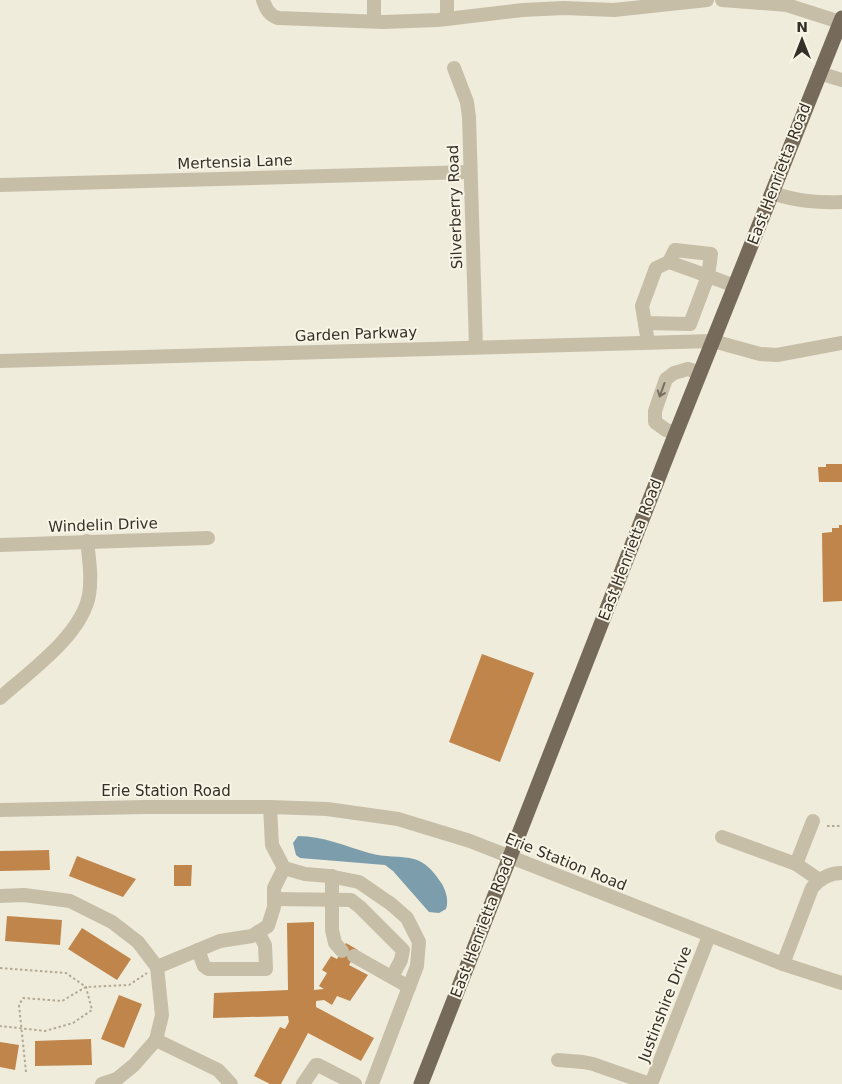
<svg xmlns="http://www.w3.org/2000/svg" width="842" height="1084" font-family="'DejaVu Sans',sans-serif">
	<rect width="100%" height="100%" fill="#f0ecdb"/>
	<path fill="#7c9dab" d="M298 836C323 836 345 846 369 853 403 862 419 847 442 884 446 891 449 901 446 909L439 913 429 912 393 871 385 865 300 858 296 855 293 843Z"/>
	<g fill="#bf854b">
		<path d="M826 464H842V482H819L818 467H826Z"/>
		<path d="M839 525H842V601L823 602 822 533 832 532V528H839Z"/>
		<path d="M482 654 534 673 500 762 449 742Z"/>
		<path d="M49 850 50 870 0 871V851Z"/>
		<path d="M77 856 136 879 123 897 69 876Z"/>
		<path d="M174 865H192L191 886H174Z"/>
		<path d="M7 916 62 920 60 945 5 941Z"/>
		<path d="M314 922V990L324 989 319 986 327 973 322 970 331 956 337 959 346 943 358 950 349 965 368 975 350 1001 337 996 332 1005 324 1000 316 1001V1007L374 1038 361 1061 308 1033 281 1084H270L254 1076 280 1027 285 1029 289 1022 288 1016 213 1018 214 993 288 990 287 923Z"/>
		<path d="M82 928 131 959 117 980 68 949Z"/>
		<path d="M119 995 142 1004 124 1048 101 1039Z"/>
		<path d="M91 1039 92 1065 35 1066V1041Z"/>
		<path d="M0 1042 19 1045 15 1070 0 1067Z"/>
	</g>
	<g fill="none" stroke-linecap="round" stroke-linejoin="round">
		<g stroke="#b3a992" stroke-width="2" stroke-dasharray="2.5 2.5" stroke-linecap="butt">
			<path d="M827 826H842"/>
			<path d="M0 968 66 973 86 987 92 1010 73 1023 45 1031 0 1026"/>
			<path d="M26 1072 19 1005 23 998 62 1001 86 987 129 985 147 973"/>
		</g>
		<g stroke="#c7bea8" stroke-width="14">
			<path d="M263 0C266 9 269 15 278 18L383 22 438 20 523 10 564 8 614 10 707 0"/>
			<path d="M374 0V21"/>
			<path d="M447 0V19"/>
			<path d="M722 0 787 5 840 22"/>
			<path d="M454 68 467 102 469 117 476 347"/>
			<path d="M819 73 842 80"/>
			<path d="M0 185 470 172"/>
			<path d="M772 193C797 201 816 203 842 202"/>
			<path d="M645 323 690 324 708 276 669 262"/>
			<path d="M648 342 642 306 656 268 669 262 675 250 711 254 708 276 735 286"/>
			<path d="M0 361 713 341 760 354 777 355 842 343"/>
			<path d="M676 433 666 430 655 422V411L666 379 674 373 688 369 700 373"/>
			<path d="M0 545 208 538"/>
			<path d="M0 698C29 672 82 635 89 595 92 577 89 559 87 541"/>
			<path d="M270 807 272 845 284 868 305 874 329 876 359 882 391 904 407 918 419 942 417 966 372 1084"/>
			<path d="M0 810 147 807H270L327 809 398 819 470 841 783 964 842 983"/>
			<path d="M722 837 796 864 818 879"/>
			<path d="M796 864 813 821"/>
			<path d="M332 876V930L335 943 342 951"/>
			<path d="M0 896 24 895 70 901 112 922 138 942 157 967 162 1015 156 1040 134 1065 117 1079 102 1084"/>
			<path d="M274 899 351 900 360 907 403 950 401 960 392 977"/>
			<path d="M198 950 204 966 208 969H266L265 945 258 932"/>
			<path d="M354 956 409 987"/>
			<path d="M783 964 812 888C820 878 829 873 842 873"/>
			<path d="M157 967 220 941 252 936 268 926 274 907V888L284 868"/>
			<path d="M156 1040 218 1070 231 1084"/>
			<path d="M558 1060 583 1062 593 1064 650 1084"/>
			<path d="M303 1084 316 1065H318L355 1084"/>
			<path d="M651 1084 709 936"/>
		</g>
		<path stroke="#766a5a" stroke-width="15" d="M421 1084 672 443 842 18"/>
	</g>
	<defs><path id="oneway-shaft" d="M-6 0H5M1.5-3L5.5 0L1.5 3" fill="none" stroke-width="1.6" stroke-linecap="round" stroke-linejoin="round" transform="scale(1.25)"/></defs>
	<use stroke="#776f62" href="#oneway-shaft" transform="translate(662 390) rotate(110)"/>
	<g text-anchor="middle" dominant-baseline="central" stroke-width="4" stroke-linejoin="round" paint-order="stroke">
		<g font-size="15" fill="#352f28" stroke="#f8f5e7">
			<text transform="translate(235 162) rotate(-2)">Mertensia Lane</text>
			<text transform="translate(779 174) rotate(-69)">East Henrietta Road</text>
			<text transform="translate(455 207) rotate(-92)">Silverberry Road</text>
			<text transform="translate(356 334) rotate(-2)">Garden Parkway</text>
			<text transform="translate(103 525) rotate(-2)">Windelin Drive</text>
			<text transform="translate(630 550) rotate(-69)">East Henrietta Road</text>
			<text x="166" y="791">Erie Station Road</text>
			<text transform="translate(566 862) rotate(22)">Erie Station Road</text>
			<text transform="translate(482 927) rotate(-69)">East Henrietta Road</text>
			<text transform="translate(665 1004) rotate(-69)">Justinshire Drive</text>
		</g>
	</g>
	<g transform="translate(802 40)" stroke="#f8f5e7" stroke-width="4" paint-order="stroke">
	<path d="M0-4L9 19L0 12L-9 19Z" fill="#352f28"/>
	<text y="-8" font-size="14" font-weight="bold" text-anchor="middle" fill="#352f28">N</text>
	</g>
</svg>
